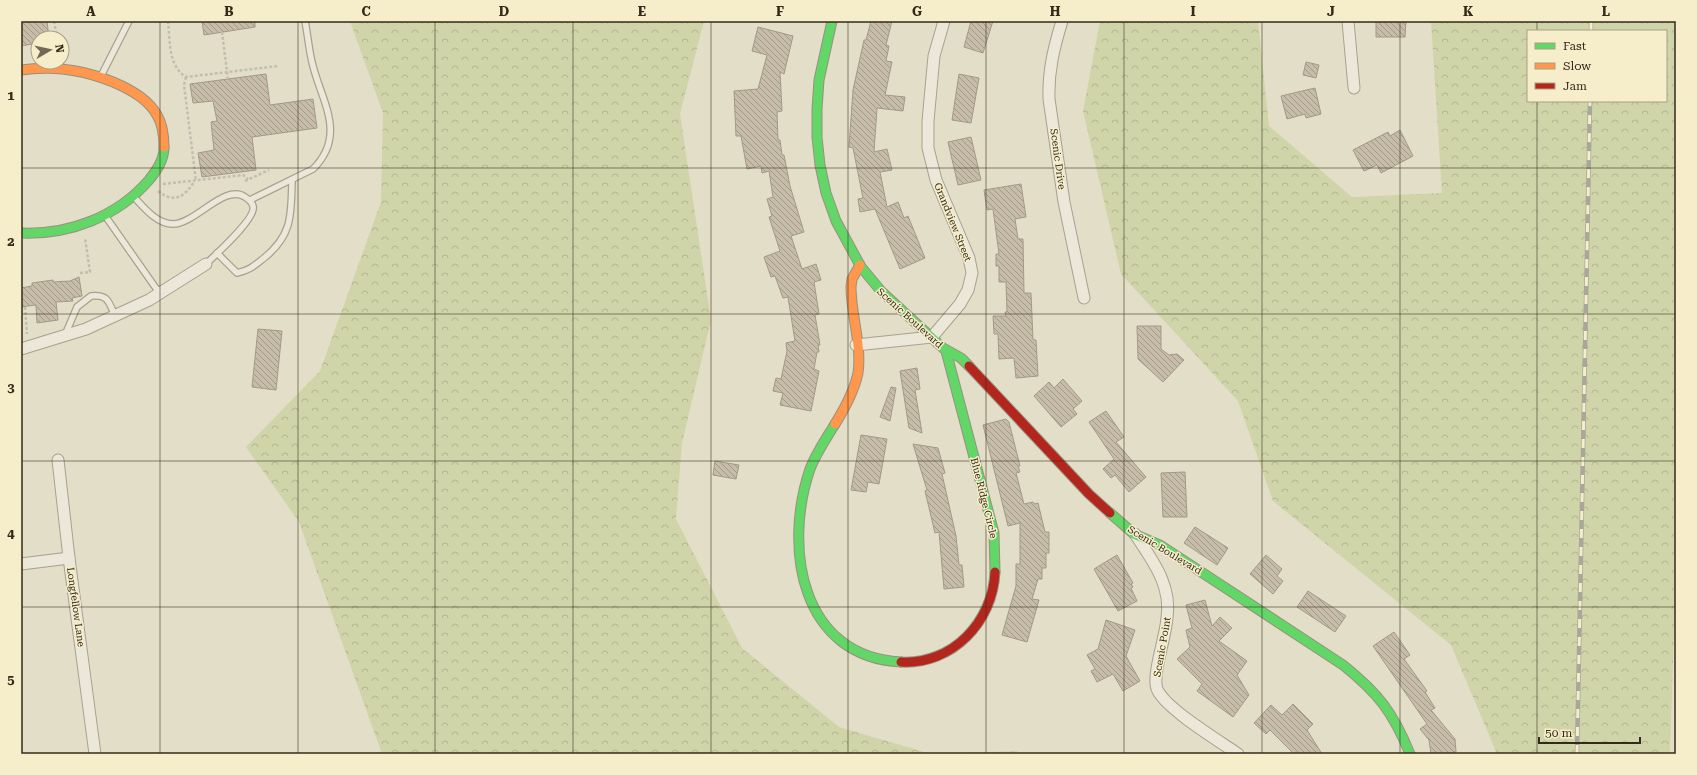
<svg xmlns="http://www.w3.org/2000/svg" width="1697" height="775" font-family="'Roboto Serif',serif">
	<defs>
		<pattern id="forest-crowns" width="20" height="18" patternUnits="userSpaceOnUse"><rect width="20" height="18" fill="#cfd5a8"/><path d="M2 6a3 3 0 1 1 6 0M12 15a3 3 0 1 1 6 0" fill="none" stroke="#b2b790"/></pattern>
		<pattern id="building-back-hatch" width="6" height="6" patternUnits="userSpaceOnUse"><rect width="6" height="6" fill="#c7bca8"/><path d="M-1 5l2 2M0 0l6 6M5-1l2 2" fill="none" stroke="#a29988"/></pattern>
	</defs>
	<rect width="100%" height="100%" fill="#e3dec7"/>
	<g fill="url(#forest-crowns)" fill-rule="evenodd">
		<path d="M350 21H704L680 114 711 320 682 443 676 519 742 648 839 727 931 754 1018 751 1013 754H382L299 522 246 447 320 371 381 202 383 113Z"/>
		<path d="M1100 21H1258L1269 126 1352 197 1442 193 1431 21H1676V572L1670 754H1497L1451 645 1273 501 1238 401 1121 274 1083 111ZM1528 31H1666V101H1528Z"/>
	</g>
	<g fill="url(#building-back-hatch)" stroke="#a29987">
		<path d="M21 21H47L49 38H38V43L21 46Z"/>
		<path d="M202 21H255V27L204 35Z"/>
		<path d="M871 21H892L886 45 889 46 886 61 892 62 885 95 905 97 903 111 877 108 874 152 887 149 892 170 880 172 887 207 898 202 904 218 908 216 925 258 900 269 875 209 860 212 858 199 863 198 853 148 849 147 853 90 864 40H866Z"/>
		<path d="M971 21H993L983 53 964 47Z"/>
		<path d="M1376 21H1406L1405 37H1376Z"/>
		<path d="M758 27 793 36 784 74 780 72 782 111 777 112 778 140H780L782 155H784L790 186 804 232 791 236 802 269 816 264 821 280 814 282 819 314 815 315 820 345H818L819 352H817L814 369 819 371 811 411 780 405 783 393 773 391 776 378 781 379 787 351 786 343 795 341 788 297 783 298 775 276 771 277 764 257 780 251 769 217 772 216 767 199 773 197 769 171 762 173 761 166 747 169 741 136H736L734 91 758 89 767 55 752 51Z"/>
		<path d="M1306 62 1319 65 1316 78 1303 75Z"/>
		<path d="M266 74 270 105 313 99 317 128 252 137 256 170 202 177 198 153 214 150 211 122 217 121 213 101 193 103 190 84Z"/>
		<path d="M959 74 979 78 971 123 952 120Z"/>
		<path d="M1315 88 1321 114 1306 118 1305 114 1287 119 1281 96Z"/>
		<path d="M1400 130 1413 156 1381 173 1377 165 1364 171 1353 150 1388 132 1390 136Z"/>
		<path d="M971 137 981 180 958 185 948 142Z"/>
		<path d="M1021 184 1026 217 1015 219 1018 239H1023L1024 293H1031L1033 340H1036L1038 376 1016 378 1014 358 999 359 998 334H994L993 316H1006L1005 312H1007L1006 282H999V266H996V254H999L993 209 987 210 984 190Z"/>
		<path d="M79 277 82 296 72 298 73 301 56 302 58 320 37 323 36 305 21 307V288L32 286V283L53 280V282L70 281Z"/>
		<path d="M1137 326H1161V349L1169 355 1177 354 1184 360 1163 382 1138 359Z"/>
		<path d="M258 329 282 331 276 390 252 387Z"/>
		<path d="M917 368 920 389 915 390 922 433 909 428 900 371Z"/>
		<path d="M1063 379 1082 401 1073 409 1077 414 1061 427 1034 396 1049 382 1054 388Z"/>
		<path d="M891 387 896 388 890 421 880 417Z"/>
		<path d="M1106 411 1124 437 1116 442 1146 477 1129 492 1115 475 1111 478 1103 469 1114 459 1089 422Z"/>
		<path d="M1006 419 1009 422 1020 466H1018L1020 472 1016 473 1024 504 1033 502 1034 504 1038 503 1045 532H1049V553H1046V568H1042V579H1038L1032 599 1039 600 1027 642 1002 635 1016 586V564H1020V523L1008 526 983 425Z"/>
		<path d="M861 435 887 439 879 484 868 482 866 492 851 490Z"/>
		<path d="M913 444 938 448 945 473 942 474 956 536 959 565H962L964 587 944 589 939 532 935 533 925 491 927 490Z"/>
		<path d="M715 461 739 465 736 479 713 475Z"/>
		<path d="M1185 472 1187 517H1163L1161 473Z"/>
		<path d="M1195 527 1228 548 1217 565 1184 543Z"/>
		<path d="M1117 555 1133 583 1131 584 1133 587 1131 588 1137 601 1118 611 1094 569Z"/>
		<path d="M1266 555 1282 569 1277 576 1283 581 1273 594 1250 574Z"/>
		<path d="M1308 591 1346 616 1335 632 1297 607Z"/>
		<path d="M1205 600 1212 626 1220 617 1232 628 1219 641 1247 661 1237 675 1249 695 1233 717 1197 691 1202 684 1177 659 1190 647 1186 630 1192 628 1186 605Z"/>
		<path d="M1106 620 1135 630 1126 656 1140 681 1123 691 1113 674 1097 682 1091 671 1095 669 1087 655 1098 649Z"/>
		<path d="M1394 632 1410 655 1404 659 1427 691 1425 692 1435 708 1431 710 1455 739 1456 752H1453L1454 754H1431L1429 740 1420 729 1427 724 1373 646Z"/>
		<path d="M1293 704 1313 724 1307 730 1322 754H1294L1270 730 1266 734 1254 723 1271 705 1282 715Z"/>
	</g>
	<g fill="none" stroke-linecap="round" stroke-linejoin="round">
		<defs>
			<g id="lane">
				<path d="M101 76 129 21"/>
				<path d="M134 197C144 208 157 224 173 224 195 224 225 183 245 197 248 199 252 202 253 206 257 218 216 254 206 264"/>
				<path d="M250 200 313 169C347 135 322 102 313 66 309 52 308 36 305 21"/>
				<path d="M106 217 160 294"/>
				<path d="M217 253 237 273C250 270 254 266 264 258 293 235 291 214 292 180"/>
				<path d="M65 335 77 307 91 296C108 294 109 302 115 316"/>
			</g>
			<g id="street">
				<path d="M1062 21C1054 47 1048 71 1049 99L1064 202 1084 298"/>
				<path d="M1348 21 1354 88"/>
				<path d="M856 345 932 337 960 304 968 290 972 273 969 258 936 180 928 148V121L934 56 944 21"/>
				<path d="M21 349 86 329 149 300 206 264"/>
				<path d="M58 460 69 558 95 754"/>
				<path d="M1135 534C1152 560 1172 585 1167 618 1165 638 1158 656 1156 676 1156 681 1155 686 1158 691 1168 710 1219 741 1238 754"/>
				<path d="M21 564 69 558"/>
			</g>
			<g id="fast">
				<path d="M832 21 819 80 817 109V137L820 165 826 193 836 221 861 267 881 291 943 348 961 358 969 366"/>
				<path d="M21 233C69 235 117 217 149 180 157 170 164 160 164 147"/>
				<path d="M946 351 994 533 995 572"/>
				<path d="M835 424C826 439 816 453 810 469 783 548 801 657 901 662"/>
				<path d="M1110 513 1134 534 1160 545 1343 665C1378 693 1393 712 1410 754"/>
			</g>
			<g id="slow">
				<path d="M21 70C57 65 90 71 122 86 136 93 149 101 157 115 163 125 164 136 164 147"/>
				<path d="M835 424C845 408 854 392 858 373 862 345 851 315 851 287L852 279 860 265"/>
			</g>
			<g id="jam">
				<path d="M969 366 1089 494 1110 513"/>
				<path d="M901 662C952 665 993 622 995 572"/>
			</g>
		</defs>
		<use href="#lane" stroke="#a7a191" stroke-width="8"/>
		<use href="#street" stroke="#a7a191" stroke-width="13"/>
		<use href="#fast" stroke="#979181" stroke-width="11"/>
		<use href="#slow" stroke="#979181" stroke-width="11"/>
		<use href="#jam" stroke="#979181" stroke-width="11"/>
		<g stroke="#c3bfb0" stroke-width="2.5" stroke-dasharray="3 2" stroke-linecap="butt">
			<path d="M54 21 57 38"/>
			<path d="M168 21C170 40 168 66 186 77L278 66"/>
			<path d="M222 32 228 79"/>
			<path d="M186 77 184 85 196 181"/>
			<path d="M245 181 269 170"/>
			<path d="M163 184 235 176 243 175 248 179"/>
			<path d="M158 191C174 204 184 197 194 182"/>
			<path d="M80 273 90 272 85 238"/>
			<path d="M25 307 27 334"/>
		</g>
		<use href="#lane" stroke="#ebe7d9" stroke-width="5.5"/>
		<use href="#street" stroke="#ebe7d9" stroke-width="11"/>
		<use href="#fast" stroke="#63d668" stroke-width="9"/>
		<use href="#slow" stroke="#ff974d" stroke-width="9"/>
		<use href="#jam" stroke="#b3261e" stroke-width="9"/>
		<defs>
			<g id="rail">
				<path d="M1591 31V21"/>
				<path d="M1577 754 1590 101"/>
			</g>
		</defs>
		<use href="#rail" stroke="#a9a69a" stroke-width="4.5"/>
		<use href="#rail" stroke="#f6eeca" stroke-width="3" stroke-dasharray="9" stroke-linecap="butt"/>
	</g>
	<path fill="none" stroke="#352a1a" stroke-width="1" stroke-opacity="0.55" d="M160 21V754M298 21V754M435 21V754M573 21V754M711 21V754M848 21V754M986 21V754M1124 21V754M1262 21V754M1400 21V754M1537 21V31M1537 101V754M21 168H1676M21 314H1676M21 461H1676M21 607H1676"/>
	<g text-anchor="middle" dominant-baseline="central" stroke-width="3" stroke-linejoin="round" paint-order="stroke">
		<g font-size="10" fill="#352a1a" stroke="#f6eeca">
			<text transform="translate(1058 159) rotate(82)">Scenic Drive</text>
			<text transform="translate(953 222) rotate(68)">Grandview Street</text>
			<text transform="translate(910 318) rotate(42)">Scenic Boulevard</text>
			<text transform="translate(984 498) rotate(76)">Blue Ridge Circle</text>
			<text transform="translate(1165 550) rotate(31)">Scenic Boulevard</text>
			<text transform="translate(76 607) rotate(82)">Longfellow Lane</text>
			<text transform="translate(1162 647) rotate(-80)">Scenic Point</text>
		</g>
	</g>
	<rect width="1697" height="775" fill="none" stroke="#f6eeca" stroke-width="44"/>
	<rect x="1527" y="30" width="140" height="72" fill="#f6eeca" stroke="#a9a084"/>
	<rect x="1535" y="43" width="20" height="6" fill="#63d668" stroke="#a9a084"/>
	<text x="1563" y="50" font-size="12" fill="#352a1a">Fast</text>
	<rect x="1535" y="63" width="20" height="6" fill="#ff974d" stroke="#a9a084"/>
	<text x="1563" y="70" font-size="12" fill="#352a1a">Slow</text>
	<rect x="1535" y="83" width="20" height="6" fill="#b3261e" stroke="#a9a084"/>
	<text x="1563" y="90" font-size="12" fill="#352a1a">Jam</text>
	<g transform="translate(50 50) rotate(81)"><circle r="19" fill="#f6eeca" stroke="#a9a084"/>
	<path d="M0-3L7 15L0 10L-7 15Z" fill="#726957"/>
	<text y="-6" font-size="11" font-weight="bold" text-anchor="middle" fill="#352a1a">N</text>
	</g>
	<path d="M1539 737v6h101v-6" fill="none" stroke="#352a1a" stroke-width="2"/>
	<text x="1545" y="737" font-size="12" fill="#352a1a" stroke="#f6eeca" stroke-width="3" paint-order="stroke">50 m</text>
	<rect x="22" y="22" width="1653" height="731" fill="none" stroke="#352a1a" stroke-width="1.5"/>
	<g font-size="13" text-anchor="middle" font-weight="bold" fill="#352a1a">
		<text x="91" y="16">A</text>
		<text x="229" y="16">B</text>
		<text x="366" y="16">C</text>
		<text x="504" y="16">D</text>
		<text x="642" y="16">E</text>
		<text x="780" y="16">F</text>
		<text x="917" y="16">G</text>
		<text x="1055" y="16">H</text>
		<text x="1193" y="16">I</text>
		<text x="1331" y="16">J</text>
		<text x="1468" y="16">K</text>
		<text x="1606" y="16">L</text>
		<text x="11" y="100">1</text>
		<text x="11" y="246">2</text>
		<text x="11" y="392">3</text>
		<text x="11" y="538">4</text>
		<text x="11" y="684">5</text>
	</g>
</svg>
